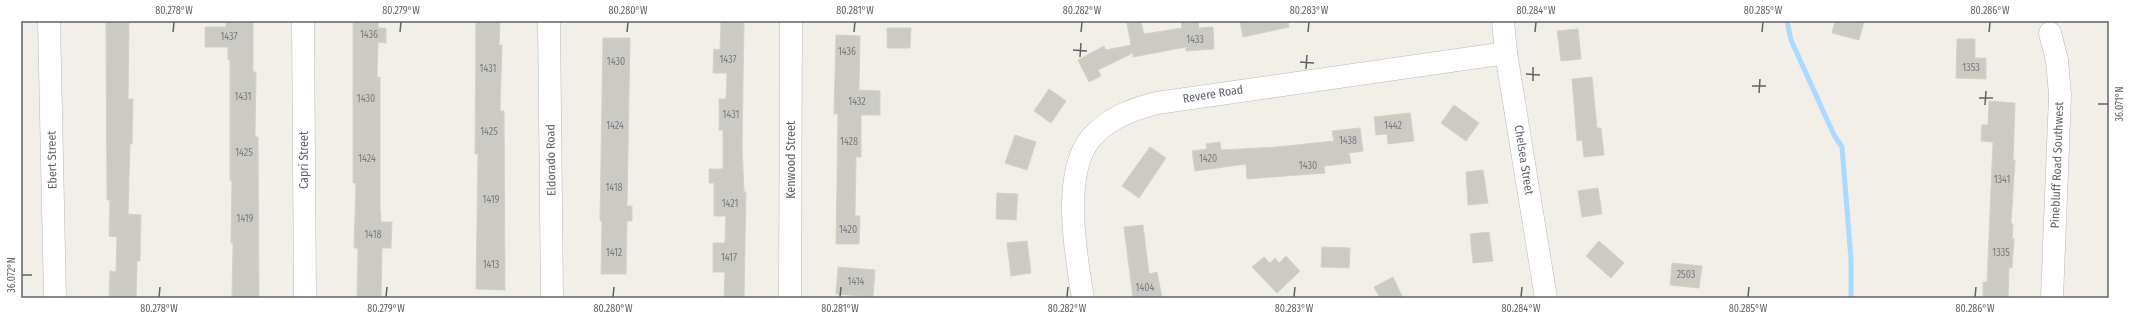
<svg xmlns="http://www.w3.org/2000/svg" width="2130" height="319" font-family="'Fira Sans Condensed',sans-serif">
	<rect width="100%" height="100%" fill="#f1efe8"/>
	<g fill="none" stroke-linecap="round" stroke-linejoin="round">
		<path stroke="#aadaff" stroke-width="5" d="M1787 21 1791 40 1834 135 1842 147 1851 259V298"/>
	</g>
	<g fill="#cccac5" stroke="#d6d1c6">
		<path d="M106 21H129L128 99H133L132 144H130L128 214 141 215 140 261H137L136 298H109L110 271 116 272 117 237 109 236 110 200H107Z"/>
		<path d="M226 21H253V72H256L255 137H258L259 298H232L233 243H231L232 181H230V60H228V47H205V27H226Z"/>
		<path d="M353 21H378V28H386V43L378 42 377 77H380V208L381 222H392L391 248H382L381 298H357L358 248H354L356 183H353Z"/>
		<path d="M476 21H500L499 45H502L500 111H504L505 290 476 289 478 154H475Z"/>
		<path d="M721 21H744L742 147 744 192H746L744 298H724L725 272H713V243H725L726 216H714V183H709V169H723V130H719V99H726L727 73H713L714 49 720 50Z"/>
		<path d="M1141 21 1144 34 1182 28 1181 21H1198L1199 28 1213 27 1214 49 1186 51V47L1133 57V53L1098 70 1101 76 1089 82 1078 60 1104 46 1106 50 1131 45 1127 23Z"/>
		<path d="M1240 21H1288L1289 27 1243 37Z"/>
		<path d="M1835 21H1864L1859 40 1832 33Z"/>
		<path d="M887 28H911L910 48H887Z"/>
		<path d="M1578 29 1581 59 1561 61 1557 31Z"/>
		<path d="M836 35 860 36 859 90 880 91V115H861V157H856L855 216H860L859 244H836L838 114H834Z"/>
		<path d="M603 38H630L627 206H632V221H627L626 274H601L602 221H600Z"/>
		<path d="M1957 39H1975V58H1986V79L1956 78Z"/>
		<path d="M1592 77 1597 128H1601L1604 155 1584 157 1582 140 1577 141 1572 79Z"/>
		<path d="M1049 89 1066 101 1051 123 1034 111Z"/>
		<path d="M1989 101 2015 103 2013 160H2015L2011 223 2013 224 2012 239H2014L2012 268 2009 267 2008 298H1983V282H1987L1993 142 1981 141 1982 125H1988Z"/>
		<path d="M1454 105 1479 123 1466 141 1441 123Z"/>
		<path d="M1410 113 1414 141 1388 144 1387 134 1376 135 1374 117Z"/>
		<path d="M1360 128 1363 151 1349 153 1351 163 1324 166 1325 173 1247 179 1246 164 1195 171 1192 151 1207 149 1206 144 1220 142 1221 150 1277 147 1334 141 1332 131Z"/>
		<path d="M1015 135 1036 142 1027 170 1005 163Z"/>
		<path d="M1150 147 1166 158 1139 198 1122 186Z"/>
		<path d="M1483 170 1488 203 1468 205 1466 172Z"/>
		<path d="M1598 188 1602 214 1582 217 1578 191Z"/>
		<path d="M997 193 1018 194 1016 220 996 219Z"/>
		<path d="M1143 225 1149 274 1157 272 1162 298H1133L1124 227Z"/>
		<path d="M1489 232 1493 261 1473 263 1470 234Z"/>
		<path d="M1027 241 1031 273 1011 276 1007 243Z"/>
		<path d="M1599 241 1624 263 1611 278 1586 256Z"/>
		<path d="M1322 247 1350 248 1349 268 1321 267Z"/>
		<path d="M1286 256 1300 271 1277 293 1252 267 1264 257 1270 263 1275 258 1279 263Z"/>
		<path d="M1672 263 1702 266 1699 288 1670 285Z"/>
		<path d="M838 267 875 270 873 297 836 294Z"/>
		<path d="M1393 277 1403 298H1380L1374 287Z"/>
	</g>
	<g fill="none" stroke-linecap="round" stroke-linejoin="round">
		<defs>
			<g id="minor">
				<path d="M49 21 55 298"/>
				<path d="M303 21 305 298"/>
				<path d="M549 21 552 298"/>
				<path d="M1503 21 1506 53 1546 298"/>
				<path d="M2050 33 2057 60 2060 95 2052 298"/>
				<path d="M790 298 791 21"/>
				<path d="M1083 298C1076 256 1061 174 1091 138 1108 118 1133 109 1157 103L1506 53"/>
			</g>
		</defs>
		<use href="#minor" stroke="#b5b8bc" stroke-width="23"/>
		<use href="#minor" stroke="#fff" stroke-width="22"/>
	</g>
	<path fill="none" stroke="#5f6368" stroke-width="1.5" d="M173 32 174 22M400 32 401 22M627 32 628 22M854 32 855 22M1081 32 1082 22M1308 32 1309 22M1535 32 1536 22M1762 32 1763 22M1989 32 1990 22M1073 50 1087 51M1080 57 1081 43M1300 62 1314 63M1306 69 1307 55M1526 74 1540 75M1533 81V67M1752 86H1766M1759 93 1760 79M1979 98H1993M2098 104H2108M1985 105 1986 91M22 275H32M159 297 160 287M386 297 387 287M613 297 614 287M840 297 841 287M1067 297 1068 287M1294 297 1295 287M1521 297 1522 287M1748 297 1749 287M1975 297 1976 287"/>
	<g text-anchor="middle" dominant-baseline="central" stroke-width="3" stroke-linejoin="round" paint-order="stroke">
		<g font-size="10" fill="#7a7d7f">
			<text x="369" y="35">1436</text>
			<text x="229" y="37">1437</text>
			<text x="1195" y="40">1433</text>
			<text x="847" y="52">1436</text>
			<text x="728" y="60">1437</text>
			<text x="616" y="62">1430</text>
			<text x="1971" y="68">1353</text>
			<text x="488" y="69">1431</text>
			<text x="243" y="97">1431</text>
			<text x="366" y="99">1430</text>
			<text x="857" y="102">1432</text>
			<text x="731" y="115">1431</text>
			<text x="615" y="126">1424</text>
			<text x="1393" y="126">1442</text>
			<text x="489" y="132">1425</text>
			<text x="1348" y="141">1438</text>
			<text x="849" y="142">1428</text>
			<text x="244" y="153">1425</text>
			<text x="367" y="159">1424</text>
			<text x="1208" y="159">1420</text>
			<text x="1308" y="166">1430</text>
			<text x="2002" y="180">1341</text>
			<text x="614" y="188">1418</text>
			<text x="491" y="200">1419</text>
			<text x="730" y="204">1421</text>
			<text x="245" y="219">1419</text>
			<text x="848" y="230">1420</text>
			<text x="373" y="235">1418</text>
			<text x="614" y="253">1412</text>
			<text x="2001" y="253">1335</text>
			<text x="729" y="258">1417</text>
			<text x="491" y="265">1413</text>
			<text x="1686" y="275">2503</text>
			<text x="856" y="282">1414</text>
			<text x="1145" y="288">1404</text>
		</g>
		<g font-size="12" fill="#5f6368" stroke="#fff">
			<text transform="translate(1213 94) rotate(-9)">Revere Road</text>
			<text transform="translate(52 160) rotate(-91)">Ebert Street</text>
			<text transform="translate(304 160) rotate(-90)">Capri Street</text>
			<text transform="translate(551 160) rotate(-91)">Eldorado Road</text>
			<text transform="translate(791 160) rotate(-90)">Kenwood Street</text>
			<text transform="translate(1524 160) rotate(81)">Chelsea Street</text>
			<text transform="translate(2057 165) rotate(-88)">Pinebluff Road Southwest</text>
		</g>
	</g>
	<rect width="2130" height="319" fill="none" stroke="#ffffff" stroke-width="44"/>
	<rect x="22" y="22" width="2086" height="275" fill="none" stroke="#5f6368" stroke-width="1.5"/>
	<g font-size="10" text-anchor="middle" fill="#5f6368">
		<text x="174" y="14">80.278°W</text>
		<text x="401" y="14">80.279°W</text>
		<text x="628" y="14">80.280°W</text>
		<text x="855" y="14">80.281°W</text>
		<text x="1082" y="14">80.282°W</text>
		<text x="1309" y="14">80.283°W</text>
		<text x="1536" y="14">80.284°W</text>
		<text x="1763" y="14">80.285°W</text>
		<text x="1990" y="14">80.286°W</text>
		<text transform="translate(2119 104) rotate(-90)" y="4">36.071°N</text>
		<text transform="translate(11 275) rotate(-90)" y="4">36.072°N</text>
		<text x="159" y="312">80.278°W</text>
		<text x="386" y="312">80.279°W</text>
		<text x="613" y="312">80.280°W</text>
		<text x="840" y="312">80.281°W</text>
		<text x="1067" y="312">80.282°W</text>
		<text x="1294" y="312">80.283°W</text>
		<text x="1521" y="312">80.284°W</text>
		<text x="1748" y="312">80.285°W</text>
		<text x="1975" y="312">80.286°W</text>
	</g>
</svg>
